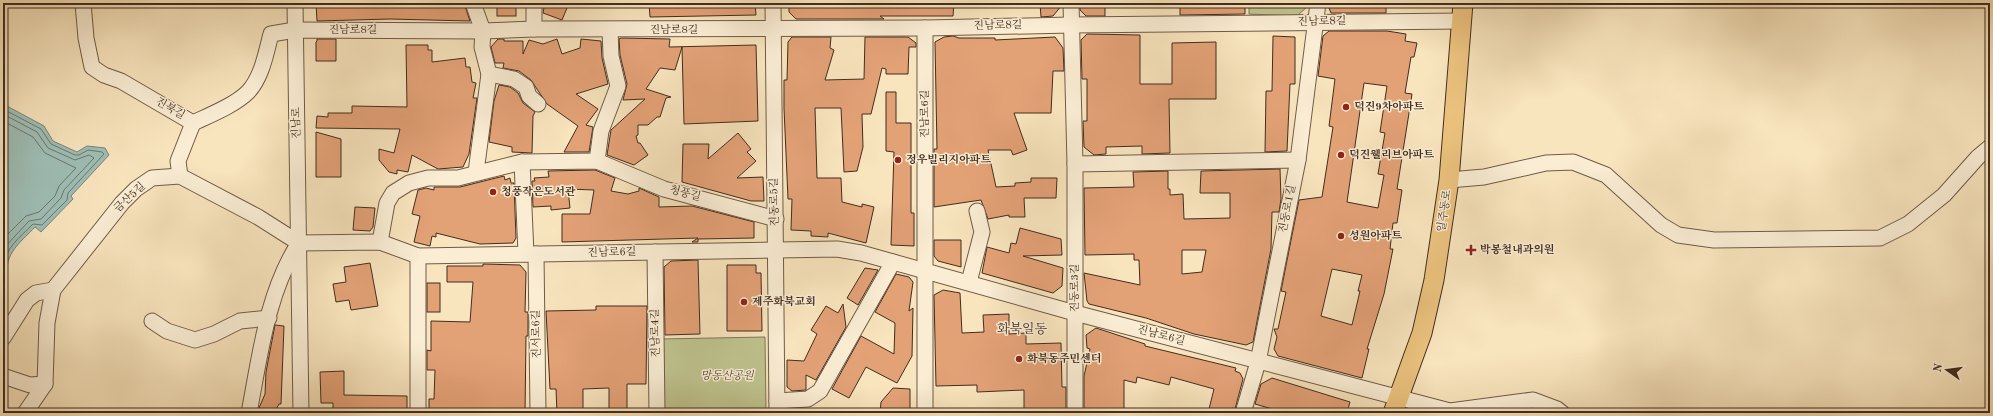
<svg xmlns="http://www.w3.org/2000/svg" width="1993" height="416" font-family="'Old Standard TT','Noto Serif KR',serif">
	<rect width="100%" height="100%" fill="#f8e4bd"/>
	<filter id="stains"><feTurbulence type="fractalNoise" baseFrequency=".005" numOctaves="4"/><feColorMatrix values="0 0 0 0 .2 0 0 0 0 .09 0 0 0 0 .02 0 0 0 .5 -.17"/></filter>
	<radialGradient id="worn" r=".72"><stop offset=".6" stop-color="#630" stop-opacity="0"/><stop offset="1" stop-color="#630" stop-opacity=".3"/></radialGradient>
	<g fill="#bfc48f" stroke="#807858">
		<path d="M1249 3H1308V6L1297 16 1249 14Z"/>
		<path d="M765 337 766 413H662L661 339Z"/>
	</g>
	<path fill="#9ebeb6" stroke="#79847a" d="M5 105 44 126 53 141 77 152 87 146 105 148 109 155 71 196 73 199 41 232 35 227C23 240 7 251 7 270L3 273V106Z"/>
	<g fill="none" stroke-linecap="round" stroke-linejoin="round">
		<g stroke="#70766b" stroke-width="1">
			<path d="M3 109 41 129 51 144 75 155H79L88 150 102 152 104 154 68 193 67 200 42 225 33 224C19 238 5 248 3 268"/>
			<path d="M3 114 37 132 48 148 75 160 89 155 94 158 64 190 61 198 41 219 29 221 3 249"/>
			<path d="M3 121 33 137 45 153 76 168 59 186 55 196 39 212 26 216 3 239"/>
		</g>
	</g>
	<g fill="#e3a176" stroke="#412d20" fill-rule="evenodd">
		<path d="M316 3H464L470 21 390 19 317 21Z"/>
		<rect x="497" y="3" width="19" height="13"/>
		<path d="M545 3H555L567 8 562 20 543 13Z"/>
		<path d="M649 3H755L756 15 650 17Z"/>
		<path d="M789 3H954L953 16H880L884 19H796L789 12Z"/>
		<path d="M1040 3H1062V5L1053 16 1041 17Z"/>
		<path d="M1080 3H1105V16H1086L1080 10Z"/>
		<path d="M1180 3H1245V14L1180 15Z"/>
		<path d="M1327 3H1386V13H1331Z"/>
		<path d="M1329 31H1387L1406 34 1405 41 1417 43 1414 57H1411L1405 93 1412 94 1397 189 1402 190 1397 223H1393L1390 249H1393L1384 294 1367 349H1369L1362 378 1278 356 1274 349 1277 337 1274 329H1278L1286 292 1281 291 1299 200 1322 197 1333 127 1329 126 1335 79 1318 76 1323 36ZM1364 83 1387 86 1380 132 1385 133 1378 174 1384 175 1378 208 1347 202ZM1332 269 1362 275 1358 291H1360L1352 325 1321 316Z"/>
		<path d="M1087 34 1140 35V84H1172V43L1216 42V99H1169L1170 153 1142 154V146L1106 147V154L1094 155 1084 147 1083 121H1087V79H1082L1081 40Z"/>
		<path d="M953 36 959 38H995V40L1055 37 1063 48 1064 71H1053L1051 113H1014L1027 150 1013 155 1011 150H988L996 187 1015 186V183L1031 182V178H1057L1056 198H1024L1025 217H1009V215L988 219 981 200 934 207V149H937L935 42 944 37Z"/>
		<path d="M1273 36 1295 37V84H1290L1287 151 1265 152 1266 91H1272Z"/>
		<path d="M792 37H831L830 48 834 50 825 80 864 79 865 37H908L916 43V47H909L908 74H886V69L882 68 871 114H862L863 147 857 171 844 172 841 108H815L817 178H841L842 202 862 207V204L874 207 866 243 828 233V237L811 236V231L791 230 792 199H788L784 108V80H787L788 42Z"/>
		<path d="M621 38 670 39 669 47 756 45 758 121 684 124 682 47 675 70 660 68 646 89 671 97 666 98 660 117H657L648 125H638V135L636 136 638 143H640L648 155 634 165 607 155 611 130 645 99 623 100 627 84 620 55 619 39Z"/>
		<path d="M317 39H336V61H316V42L317 41Z"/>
		<path d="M498 39H504V41H523V54L529 40 543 44 557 39 562 54 580 48 581 39 601 41 602 58 608 84 576 94 598 109 586 125 593 127 589 152H564L578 126 547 104 531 80 519 71 503 68 504 63H495L491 47Z"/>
		<path d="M406 45H428V50H432V62L465 58 466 67H470L472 82 476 83 473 98H477L469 154 463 167 438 169 412 155 408 172 397 170V174L389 172 379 160V149L394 153 400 129 316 128 317 116 328 117V113H352V106L407 107Z"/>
		<path d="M499 85 510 87 518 93 523 103 535 112 533 116 532 153 512 152V147L489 142 494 101Z"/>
		<path d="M886 92H896V123H911V213H914V246L891 245 894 152 886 151Z"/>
		<path d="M316 132 341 139V177H316Z"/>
		<path d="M738 133 751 149 747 152 756 161 737 178 763 177 764 201H751L682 182 683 144H709L708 159Z"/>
		<path d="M1280 169 1281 199 1279 212H1272L1271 249 1253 342 1246 345 1194 334 1146 318 1089 304 1087 301 1084 273 1140 285 1139 260H1134V254L1085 255 1084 188 1134 187 1133 172 1168 171V189H1170V195L1183 194 1184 219 1230 218V193H1200L1201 171ZM1182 250H1206L1202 272 1182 274Z"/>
		<path d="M595 170 615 178 611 191 628 194 639 191V188L659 197V207L692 206 754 222V238L698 239V242H692L698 238 562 242V214H590L594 190 568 189 570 208 551 210V206L533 207 532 181H535L534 178 549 177 548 171Z"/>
		<path d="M504 176 505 180 510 178 511 183H514L516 238 513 243 480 244 436 233V237L432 236 430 246 414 242 420 216 412 214 418 190 426 188 434 190V187H460Z"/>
		<path d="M355 207 375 208 373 227 370 231 353 230Z"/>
		<path d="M1020 228 1061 239 1062 255 1023 256 1063 268 1062 286 1053 293 982 273 987 247 1009 253 1011 243 1016 244Z"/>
		<path d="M934 240H961V267L938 261 934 256Z"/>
		<path d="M698 260 700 334 665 335 664 267 671 261Z"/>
		<path d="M370 263 378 306 351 310 349 300 336 302 333 284 346 282 344 267Z"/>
		<path d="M483 264 520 265 526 272 525 312H528V336H526L525 413H429V399H434L435 370H427V350L431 351V321L470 322 473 282H447V266H483Z"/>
		<path d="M727 265H756V273H761L762 331H727Z"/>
		<path d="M865 268 878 270 858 305 847 298Z"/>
		<path d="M896 274 909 277 913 282 909 311 913 308 912 356 897 383 866 367 849 398 832 389 861 336 894 354 895 323 875 312Z"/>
		<rect x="427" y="283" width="13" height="29"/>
		<path d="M943 290 960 293 962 333 984 332 983 315 1009 314V334L1026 333V344L1061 343 1062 387H1066V410H1024V390L977 392V385L936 386 934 295Z"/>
		<path d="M843 304 846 327 816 380 806 375V390L792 391 787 387V360L804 361 817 334 811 330 826 306 838 313Z"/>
		<path d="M596 306H647L646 384H627V413H609V388L583 389V413H557L556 389H550L546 311 596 310Z"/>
		<path d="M275 325 284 326 281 404H279L274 413H269L259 408 265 394 266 372Z"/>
		<path d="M1096 328 1145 344V346L1236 368 1235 371 1240 373 1243 379 1235 409 1232 408 1230 413 1209 409 1214 389 1171 377 1169 385 1137 377 1136 383 1124 380V413H1084V376L1090 349 1087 348 1086 335Z"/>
		<path d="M344 371V395L407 396V413L333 412V403H321L320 372Z"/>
		<path d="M1272 378 1350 402 1347 413H1286L1255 404 1261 384Z"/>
		<path d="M893 388 910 389V413H880L881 402Z"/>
	</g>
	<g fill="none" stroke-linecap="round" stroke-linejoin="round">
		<defs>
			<g id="minor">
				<path d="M83 3 86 38 92 67 104 75 121 81 193 123"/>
				<path d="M295 3 301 413"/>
				<path d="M473 3 483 31 482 47 489 74 476 172"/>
				<path d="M534 3V29"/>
				<path d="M773 3 777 413"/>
				<path d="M1071 3 1075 164V413"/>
				<path d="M925 28V413"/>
				<path d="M489 74 514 79 526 87 529 96 538 104"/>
				<path d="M193 123C210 115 235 105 248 92 262 77 266 53 271 34L295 30 483 31 534 29 925 28 1071 25 1461 21"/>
				<path d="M597 161 601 131 618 86 611 56 610 30"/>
				<path d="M522 162 526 254"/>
				<path d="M1075 164 1298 160"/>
				<path d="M180 176 178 161 193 123"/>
				<path d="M1449 180 1484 177 1546 163 1573 162 1606 175 1661 225 1678 235 1714 240 1880 238 1908 224 1944 195 1978 157 1990 147"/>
				<path d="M380 242 387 203 393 193 409 183 428 178H458L522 162 597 161 664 189 776 219"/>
				<path d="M299 243 380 242 418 256 837 249 861 253 1075 313 1450 411 1533 400 1557 409 1562 413"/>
				<path d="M655 252 657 413"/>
				<path d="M536 254 538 413"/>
				<path d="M418 256V413"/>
				<path d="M969 282 982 232 977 211"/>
				<path d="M152 321 167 331 195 340 214 334 240 321 269 318"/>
				<path d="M3 338 27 300 36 293 53 290 122 203 136 189 152 178 180 176 258 217 299 243"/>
				<path d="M3 376 30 385 45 384"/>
				<path d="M777 401 808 399 820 391 893 262"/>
				<path d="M25 413 45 384 47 323 53 290"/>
				<path d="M249 413C260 356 267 292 299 243"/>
				<path d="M1243 413 1258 362 1298 160 1318 3"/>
			</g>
			<path id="major" d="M1393 413 1422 333 1434 280 1449 180 1463 3"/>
		</defs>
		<use href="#minor" stroke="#6f5b47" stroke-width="17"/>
		<use href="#major" stroke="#412d20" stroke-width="21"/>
		<use href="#minor" stroke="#faedd4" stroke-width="15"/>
		<use href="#major" stroke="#ecc27e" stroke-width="19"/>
	</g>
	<g fill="#8f2418" stroke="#faedd4" stroke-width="1.5">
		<circle cx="1346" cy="107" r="4"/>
		<circle cx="1341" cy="155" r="4"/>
		<circle cx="898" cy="160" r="4"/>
		<circle cx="493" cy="192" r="4"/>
		<circle cx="1341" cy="236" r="4"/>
		<path d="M1469 244h4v4h4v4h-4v4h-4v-4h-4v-4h4z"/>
		<circle cx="744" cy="302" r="4"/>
		<circle cx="1019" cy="359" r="4"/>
	</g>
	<g text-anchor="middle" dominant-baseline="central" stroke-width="3" stroke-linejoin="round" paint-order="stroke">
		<g font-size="11" fill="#412d20" stroke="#faedd4">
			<text transform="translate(1322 22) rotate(-1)">진남로8길</text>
			<text transform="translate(998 26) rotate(-1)">진남로8길</text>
			<text x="353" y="30">진남로8길</text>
			<text x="674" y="30">진남로8길</text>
			<text transform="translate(170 109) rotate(30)">진북길</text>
			<text transform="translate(925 114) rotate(-90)">진남로6길</text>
			<text transform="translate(297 123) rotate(-91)">진남로</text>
			<text transform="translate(685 194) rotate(15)">청풍길</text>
			<text transform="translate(130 198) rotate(-43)">금산5길</text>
			<text transform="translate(775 202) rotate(-91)">진동로5길</text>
			<text transform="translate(1288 209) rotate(-79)">진동로1길</text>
			<text transform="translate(1445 211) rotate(-82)">일주동로</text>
			<text transform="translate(612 253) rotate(-1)">진남로6길</text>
			<text transform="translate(1075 288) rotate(-90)">진동로3길</text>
			<text transform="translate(656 333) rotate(-91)">진남로4길</text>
			<text transform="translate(537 334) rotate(-91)">진서로6길</text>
			<text transform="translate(1161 336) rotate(15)">진남로6길</text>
		</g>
		<g font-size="11" font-weight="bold" fill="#412d20" stroke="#faedd4" text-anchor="start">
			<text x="1354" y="107">덕진9차아파트</text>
			<text x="1349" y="155">덕진웰리브아파트</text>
			<text x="906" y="160">정우빌리지아파트</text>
			<text x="501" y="192">청풍작은도서관</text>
			<text x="1349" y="236">성원아파트</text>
			<text x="1480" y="250">박봉철내과의원</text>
			<text x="752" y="302">제주화북교회</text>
			<text x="1027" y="359">화북동주민센터</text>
		</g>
		<g font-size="11" font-style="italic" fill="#5a4b36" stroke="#faedd4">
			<text x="727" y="376">망동산공원</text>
		</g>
		<g font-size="13" fill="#412d20" stroke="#faedd4">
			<text x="1022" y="329">화북일동</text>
		</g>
	</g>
	<rect width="1993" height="416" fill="none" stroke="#f8e4bd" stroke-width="16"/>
	<rect x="4" y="4" width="1985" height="408" fill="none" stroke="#412d20" stroke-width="2"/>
	<rect x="8" y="8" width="1977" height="400" fill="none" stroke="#412d20"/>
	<g transform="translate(1947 370) rotate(284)" stroke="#faedd4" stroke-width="3" paint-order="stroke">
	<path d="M0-3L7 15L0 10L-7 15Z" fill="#412d20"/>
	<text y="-6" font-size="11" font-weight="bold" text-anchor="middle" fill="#412d20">N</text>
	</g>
	<rect width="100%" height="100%" filter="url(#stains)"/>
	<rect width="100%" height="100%" fill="url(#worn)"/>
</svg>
